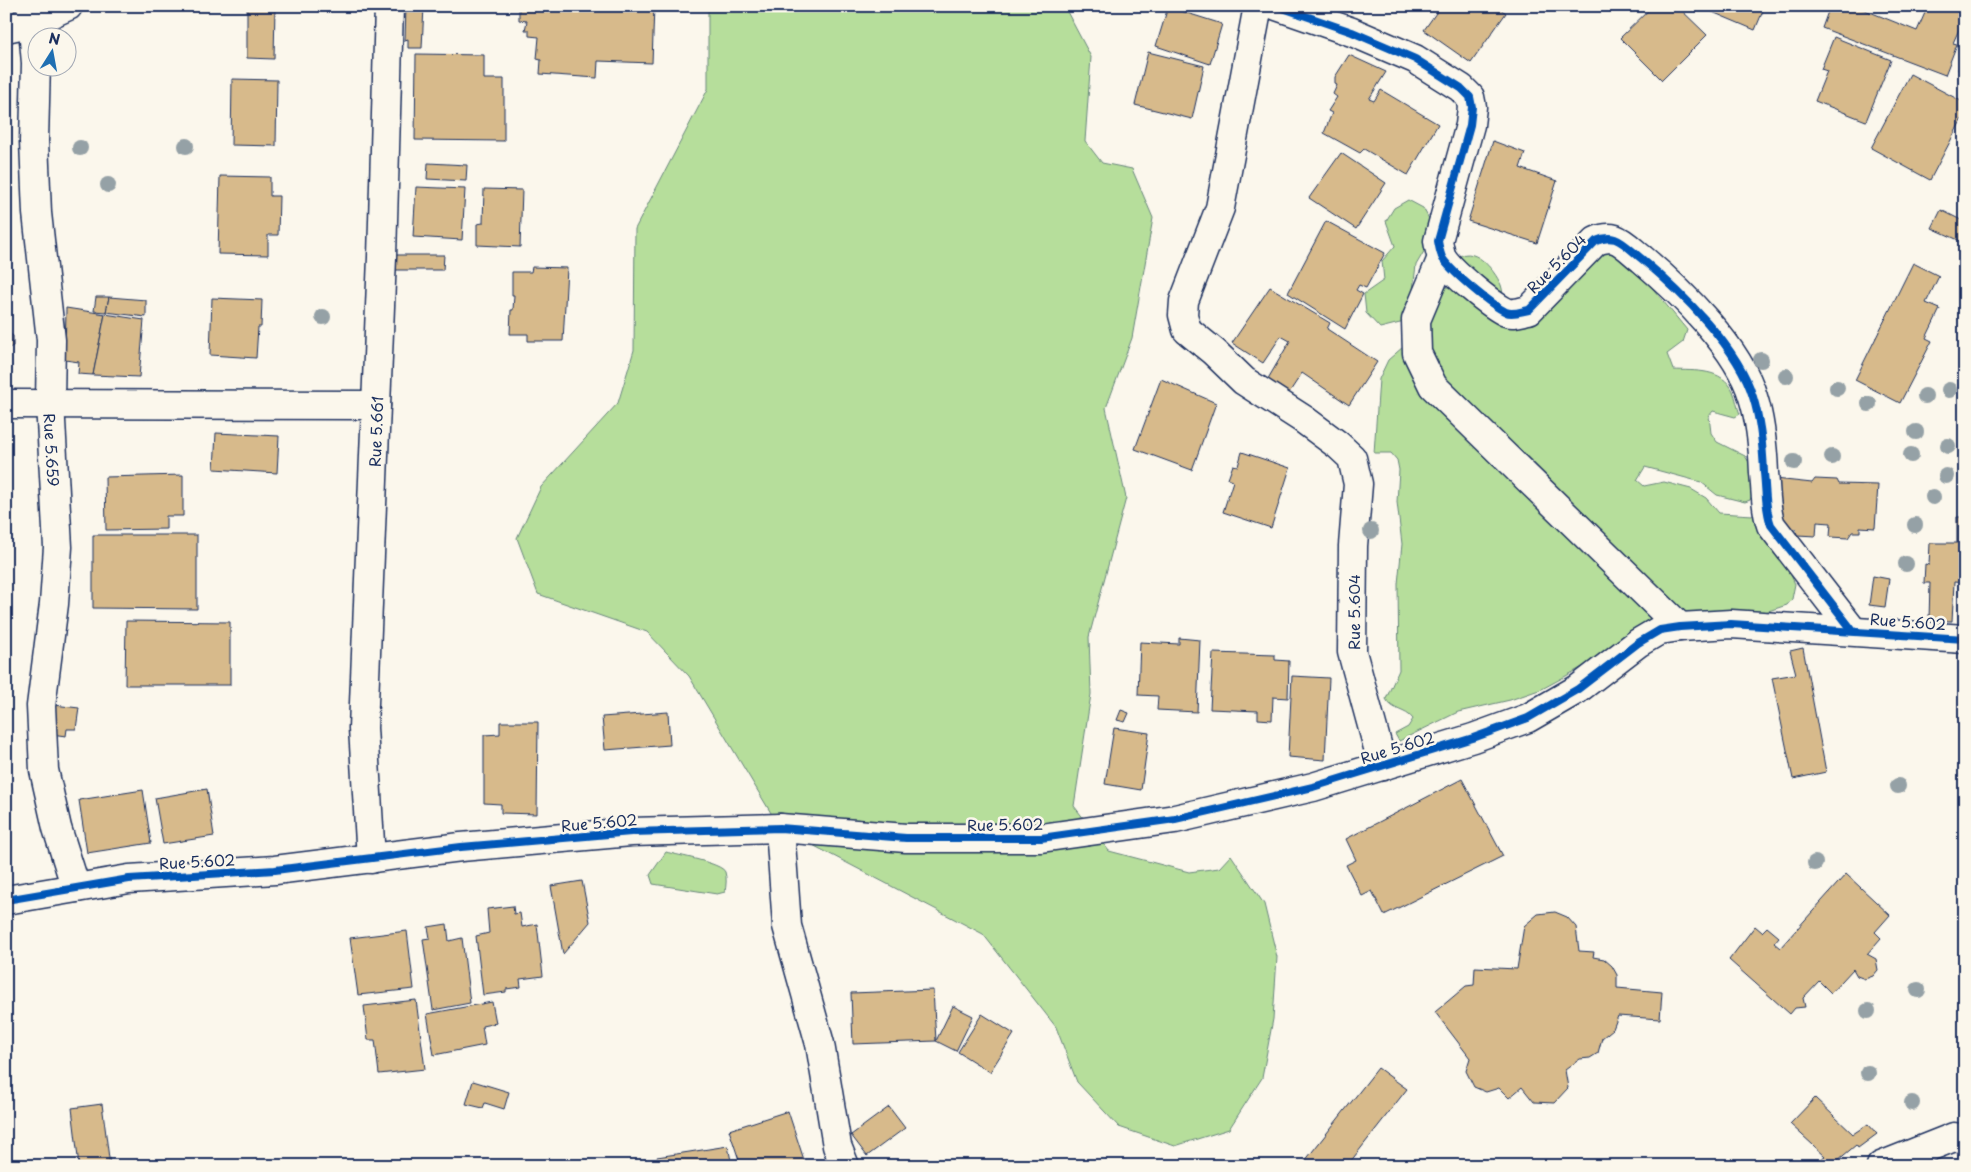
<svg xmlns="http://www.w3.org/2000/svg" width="1971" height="1172" font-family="'Playpen Sans',sans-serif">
	<rect width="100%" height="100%" fill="#fbf7ec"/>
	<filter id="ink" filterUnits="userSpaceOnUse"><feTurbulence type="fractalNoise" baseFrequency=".02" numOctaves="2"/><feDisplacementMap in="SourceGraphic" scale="10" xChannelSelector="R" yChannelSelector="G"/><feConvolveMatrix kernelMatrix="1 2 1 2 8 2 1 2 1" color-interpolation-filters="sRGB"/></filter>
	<g filter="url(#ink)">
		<g fill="#b6de9b" stroke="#68867c">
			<path d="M708 6H1064L1091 57 1085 141 1102 163 1132 169 1153 218 1132 338 1106 408 1126 498 1089 637 1091 694 1074 806 1109 851 1189 872 1219 868 1231 855 1264 904 1277 957 1273 1019 1262 1078 1229 1129 1175 1146 1119 1127 1077 1082 1056 1027 983 934 780 828 689 676 647 632 538 594 517 538 541 487 618 403 634 350 635 229 708 89Z"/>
			<path d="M1408 200 1423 208 1433 226 1430 241 1416 265 1413 290 1420 297 1448 287 1462 288 1455 260C1472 242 1494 269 1501 285 1503 290 1503 298 1504 305L1512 311 1596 248 1616 253 1654 290 1687 330 1683 342 1667 354 1673 370C1695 371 1722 368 1733 391 1736 398 1737 407 1740 414L1735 417 1713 411 1709 416 1711 433 1717 442 1745 456 1754 470 1757 485 1750 500 1745 502 1717 495 1701 482 1645 467 1637 480 1644 486 1664 482 1691 489 1706 498 1719 513 1753 515 1762 532 1784 560 1795 584 1792 599 1787 605 1762 613 1658 626 1542 689 1510 700 1458 712 1399 741 1395 734 1408 727 1413 719C1406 709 1392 711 1386 699L1399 670 1398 584 1402 544 1397 502 1399 470 1397 460 1391 453H1374L1379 379 1388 360 1403 347 1406 332 1404 322 1380 328 1366 313 1364 294 1384 280 1382 261 1395 246 1386 221 1394 208Z"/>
			<path d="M666 852C676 855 722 863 725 872 727 878 726 886 725 892L717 894 653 884 650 875Z"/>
		</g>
		<g fill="#d7ba8b" stroke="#1b2f5e">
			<path d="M247 6H275L274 59 247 58Z"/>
			<path d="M410 6H424L422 48H408V39L405 40 406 7Z"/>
			<path d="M519 6H654L652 63 598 61 597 78 540 74 541 60 537 59 539 37 529 36V30H525L527 21 519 20Z"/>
			<path d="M1441 6H1496L1506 13 1471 63 1424 30Z"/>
			<path d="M1653 6H1677L1707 35 1662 80 1620 38Z"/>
			<path d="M1698 6H1765L1755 30Z"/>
			<path d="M1830 6H1855L1917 31 1928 6H1965V16L1953 43 1957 44 1945 75 1822 28Z"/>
			<path d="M1168 7 1222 24 1210 64 1156 46Z"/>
			<path d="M1834 37 1891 60 1866 121 1815 101 1827 71 1821 69Z"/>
			<path d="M1964 48H1965V72L1958 70Z"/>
			<path d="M1148 52 1204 66 1192 119 1135 105Z"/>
			<path d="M416 54 484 55V79H504V141L415 140Z"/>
			<path d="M1349 55 1386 72 1369 99 1374 101 1381 90 1438 124 1408 175 1364 149 1360 153 1324 133 1332 113 1328 111 1337 97 1333 94 1337 85 1335 84V77Z"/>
			<path d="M1910 74 1965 103V113L1930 180 1871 148Z"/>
			<path d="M232 79 277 80 276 146 231 145Z"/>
			<path d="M1493 141 1525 153 1520 168 1557 181 1537 243 1468 221Z"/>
			<path d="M1341 153 1386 183 1356 229 1309 198Z"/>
			<path d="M428 163 467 165 466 181 427 179Z"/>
			<path d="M220 176 270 177V196H279L278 235H268V255L218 254Z"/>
			<path d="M416 187 465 189 462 240 413 237Z"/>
			<path d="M484 189 522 190 520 247 477 245V224L483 223Z"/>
			<path d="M1941 210 1965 222V243L1932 228Z"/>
			<path d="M1326 221 1385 253 1366 288 1359 285 1356 290 1363 294 1345 329 1288 293Z"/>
			<path d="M395 255H444L443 270H394Z"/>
			<path d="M1913 263 1939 276 1926 303 1940 309 1926 338 1932 341 1900 403 1855 380Z"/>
			<path d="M532 267 567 268 563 341H528V334H510L511 310H513L514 295H512V272H531Z"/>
			<path d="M1270 287 1330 323 1327 329 1377 362 1349 405 1302 373 1283 402 1262 389 1290 341 1281 336 1263 363 1232 343Z"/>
			<path d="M96 297H109L106 312 94 311Z"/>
			<path d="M109 297 146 300V317L106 312Z"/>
			<path d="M212 298 262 300 261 327H258L256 358 210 355Z"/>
			<path d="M66 308 105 314 93 375 78 374 79 362 65 360Z"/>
			<path d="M105 314 144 320 139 377 93 375Z"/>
			<path d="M6 331 13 336V346L7 349 8 364 6 366Z"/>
			<path d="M1161 379 1216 403 1192 470 1135 449Z"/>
			<path d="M216 433 279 436 277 473 214 469Z"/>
			<path d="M1242 452 1290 468 1271 528 1223 512 1233 481 1228 479 1233 465 1238 466Z"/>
			<path d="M183 475V516H166V529L106 530 105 477Z"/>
			<path d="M1775 479 1812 483 1815 479 1837 480 1839 484 1878 485 1875 528 1860 527V532H1852L1848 538 1830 537 1831 523 1817 522 1816 536 1797 535 1796 529 1787 528V522L1772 521Z"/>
			<path d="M1957 517H1965V583L1954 582 1952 621 1929 620 1930 583H1924L1925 564 1929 565 1930 543H1957Z"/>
			<path d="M93 535H197V609L93 608Z"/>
			<path d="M1873 576 1889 579 1885 607 1869 605Z"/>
			<path d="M126 621 230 622V685H125Z"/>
			<path d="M1179 638 1200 640 1197 712 1157 710 1158 696 1138 695 1140 642 1179 644Z"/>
			<path d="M1803 648 1826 772 1793 779 1772 678 1796 674 1790 651Z"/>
			<path d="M1213 653 1275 655V660L1289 661 1288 698 1273 697 1272 720 1258 719V711L1210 709Z"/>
			<path d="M1292 676 1329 678 1325 760 1288 757Z"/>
			<path d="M54 705 79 708 76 729H67L66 736 51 734Z"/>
			<path d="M1121 710 1129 713 1125 722 1117 720Z"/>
			<path d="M668 712 670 745 605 750 602 717Z"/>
			<path d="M500 722H538L537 814 501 813V804L484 803V735L500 734Z"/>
			<path d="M1114 728 1149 733 1141 790 1105 784Z"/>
			<path d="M1462 779 1503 856 1384 915 1372 891 1362 896 1346 865 1356 860 1346 839Z"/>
			<path d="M207 789 214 836 163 844 155 798Z"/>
			<path d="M143 790 151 843 87 853 79 800Z"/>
			<path d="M1846 874 1890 915 1875 932 1881 938 1867 954 1876 959 1878 970 1873 976 1865 979 1857 976 1853 969 1831 993 1819 981 1803 998 1805 1007 1795 1008 1790 1014 1729 960 1755 926 1762 932 1767 927 1779 937 1774 943 1780 948Z"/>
			<path d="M582 881 590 922 563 954 551 886Z"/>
			<path d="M513 906 514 914 520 913 522 927 537 924 543 976 520 979 521 987 506 989V992L483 995 476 936 489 933 487 909Z"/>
			<path d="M1555 912 1567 917 1576 927 1579 951 1594 952 1593 957 1604 959 1612 966 1617 975V988L1662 992 1660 1019 1618 1016 1613 1029 1602 1038 1598 1053 1590 1058 1580 1059 1565 1070 1568 1088 1554 1103 1534 1102 1522 1087 1509 1098 1499 1088 1486 1092 1474 1087 1466 1071 1470 1058 1435 1012 1466 986 1474 985 1475 967 1517 969 1524 926 1538 914Z"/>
			<path d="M447 924 449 941 462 938 470 1003 433 1010 423 939 430 938 428 927Z"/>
			<path d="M407 931 414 989 358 995 350 938Z"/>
			<path d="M933 990 936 1041 853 1044 851 993Z"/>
			<path d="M416 1000 425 1069 379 1074 375 1040H368L364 1006Z"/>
			<path d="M492 1002 496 1023 482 1026 485 1045 434 1055 427 1014Z"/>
			<path d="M953 1006 973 1016 956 1051 936 1041Z"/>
			<path d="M982 1014 1014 1034 990 1072 958 1052Z"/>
			<path d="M1378 1068 1407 1089 1347 1166H1301Z"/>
			<path d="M473 1081 509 1092 504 1109 485 1103 483 1108 466 1104Z"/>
			<path d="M1815 1098 1853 1134 1868 1124 1877 1134 1858 1148 1856 1145 1831 1166H1811L1825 1156 1790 1124Z"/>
			<path d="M102 1104 110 1166H79L72 1108Z"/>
			<path d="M889 1107 905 1128 867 1156 851 1135Z"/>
			<path d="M788 1111 806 1166H741L729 1130Z"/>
			<path d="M728 1146 732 1166H659L657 1157Z"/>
		</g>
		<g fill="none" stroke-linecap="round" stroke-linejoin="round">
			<defs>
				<g id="minor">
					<path id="s1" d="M31 6 36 63 34 141 37 213 51 340 50 403 58 547 54 604 41 706 44 770 57 828 76 888"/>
					<path d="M1258 6 1220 208 1184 301 1183 315 1187 330 1214 352 1244 381 1303 419 1338 445 1352 458 1358 484 1353 546 1352 652 1383 766"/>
					<path d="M1277 6 1352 32 1415 59 1461 88 1470 97 1472 107 1470 125 1438 241C1439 246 1440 254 1443 259 1453 273 1491 305 1506 312 1513 315 1522 311 1529 310L1596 241C1603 238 1608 237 1615 239 1624 242 1634 253 1642 259 1681 292 1739 348 1753 397 1761 422 1763 447 1764 473 1766 490 1765 509 1771 525L1853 631"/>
					<path d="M6 28 33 22 68 6"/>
					<path d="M1442 258 1416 320 1417 353 1433 386 1680 627"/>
					<path d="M6 404 376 405"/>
					<path d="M780 828 787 926 820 1044 837 1146 845 1166"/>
					<path id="s2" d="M371 859 363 728 382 257 389 6"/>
					<path d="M6 900 129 879 275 870 461 847 631 832 780 828 906 838H1041L1175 819 1313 787 1473 738 1528 718 1578 689 1638 643 1660 630 1680 627 1731 624 1965 639"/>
					<path d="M1881 1166 1954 1137 1965 1139"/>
				</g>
			</defs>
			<use href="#minor" stroke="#1b2f5e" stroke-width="31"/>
			<use href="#minor" stroke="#fbf7ec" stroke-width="28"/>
			<defs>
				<g id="cycleway">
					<path d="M1277 6 1352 32 1415 59 1461 88 1470 97 1472 107 1470 125 1438 241C1439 246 1440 254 1443 259 1453 273 1491 305 1506 312 1513 315 1522 311 1529 310L1596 241C1603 238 1608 237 1615 239 1624 242 1634 253 1642 259 1681 292 1739 348 1753 397 1761 422 1763 447 1764 473 1766 490 1765 509 1771 525L1853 631"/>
					<path d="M6 900 129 879 275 870 461 847 631 832 780 828 906 838H1041L1175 819 1313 787 1473 738 1528 718 1578 689 1638 643 1660 630 1680 627 1731 624 1965 639"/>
				</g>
			</defs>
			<use href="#cycleway" stroke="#fbf7ec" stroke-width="11"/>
			<use href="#cycleway" stroke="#0057b8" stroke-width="8"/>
		</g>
		<g fill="#95a1a6">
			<circle cx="186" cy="146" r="8"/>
			<circle cx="80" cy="148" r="8"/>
			<circle cx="108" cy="185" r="8"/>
			<circle cx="323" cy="317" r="8"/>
			<circle cx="1761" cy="360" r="8"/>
			<circle cx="1786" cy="376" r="8"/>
			<circle cx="1837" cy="388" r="8"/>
			<circle cx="1949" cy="390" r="8"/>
			<circle cx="1925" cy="396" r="8"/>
			<circle cx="1869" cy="404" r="8"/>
			<circle cx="1916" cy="432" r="8"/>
			<circle cx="1948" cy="446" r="8"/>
			<circle cx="1911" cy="455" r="8"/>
			<circle cx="1832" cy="457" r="8"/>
			<circle cx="1794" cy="462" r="8"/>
			<circle cx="1946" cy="476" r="8"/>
			<circle cx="1933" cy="497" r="8"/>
			<circle cx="1915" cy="525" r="8"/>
			<circle cx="1371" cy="531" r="8"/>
			<circle cx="1906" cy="564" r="8"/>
			<circle cx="1898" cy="786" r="8"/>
			<circle cx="1815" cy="863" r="8"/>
			<circle cx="1918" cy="990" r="8"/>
			<circle cx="1868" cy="1011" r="8"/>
			<circle cx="1868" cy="1073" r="8"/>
			<circle cx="1912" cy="1103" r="8"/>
		</g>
	</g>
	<g text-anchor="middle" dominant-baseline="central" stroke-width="5" stroke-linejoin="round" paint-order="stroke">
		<g font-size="15" fill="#1b2f5e" stroke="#fbf7ec">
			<text transform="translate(1556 263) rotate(-45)">Rue 5.604</text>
			<text stroke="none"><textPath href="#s2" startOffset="428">Rue 5.661</textPath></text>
			<text stroke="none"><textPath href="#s1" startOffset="445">Rue 5.659</textPath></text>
			<text transform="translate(1353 612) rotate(-90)">Rue 5.604</text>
			<text transform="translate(1908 621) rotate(4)">Rue 5.602</text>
			<text transform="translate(1397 747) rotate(-17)">Rue 5.602</text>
			<text transform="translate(599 822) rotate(-5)">Rue 5.602</text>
			<text transform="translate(1005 824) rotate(-1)">Rue 5.602</text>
			<text transform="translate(197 861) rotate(-3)">Rue 5.602</text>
		</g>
	</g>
	<rect width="1971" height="1172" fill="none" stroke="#fbf7ec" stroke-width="25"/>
	<rect x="12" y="12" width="1946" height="1147" fill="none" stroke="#1b2f5e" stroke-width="2" filter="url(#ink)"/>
	<g transform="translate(52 52) rotate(11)"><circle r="24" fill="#fbf7ec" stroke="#a1a7b3"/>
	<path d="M0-4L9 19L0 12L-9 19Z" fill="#1f6fb2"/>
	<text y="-8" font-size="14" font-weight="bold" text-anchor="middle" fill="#1b2f5e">N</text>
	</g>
</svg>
